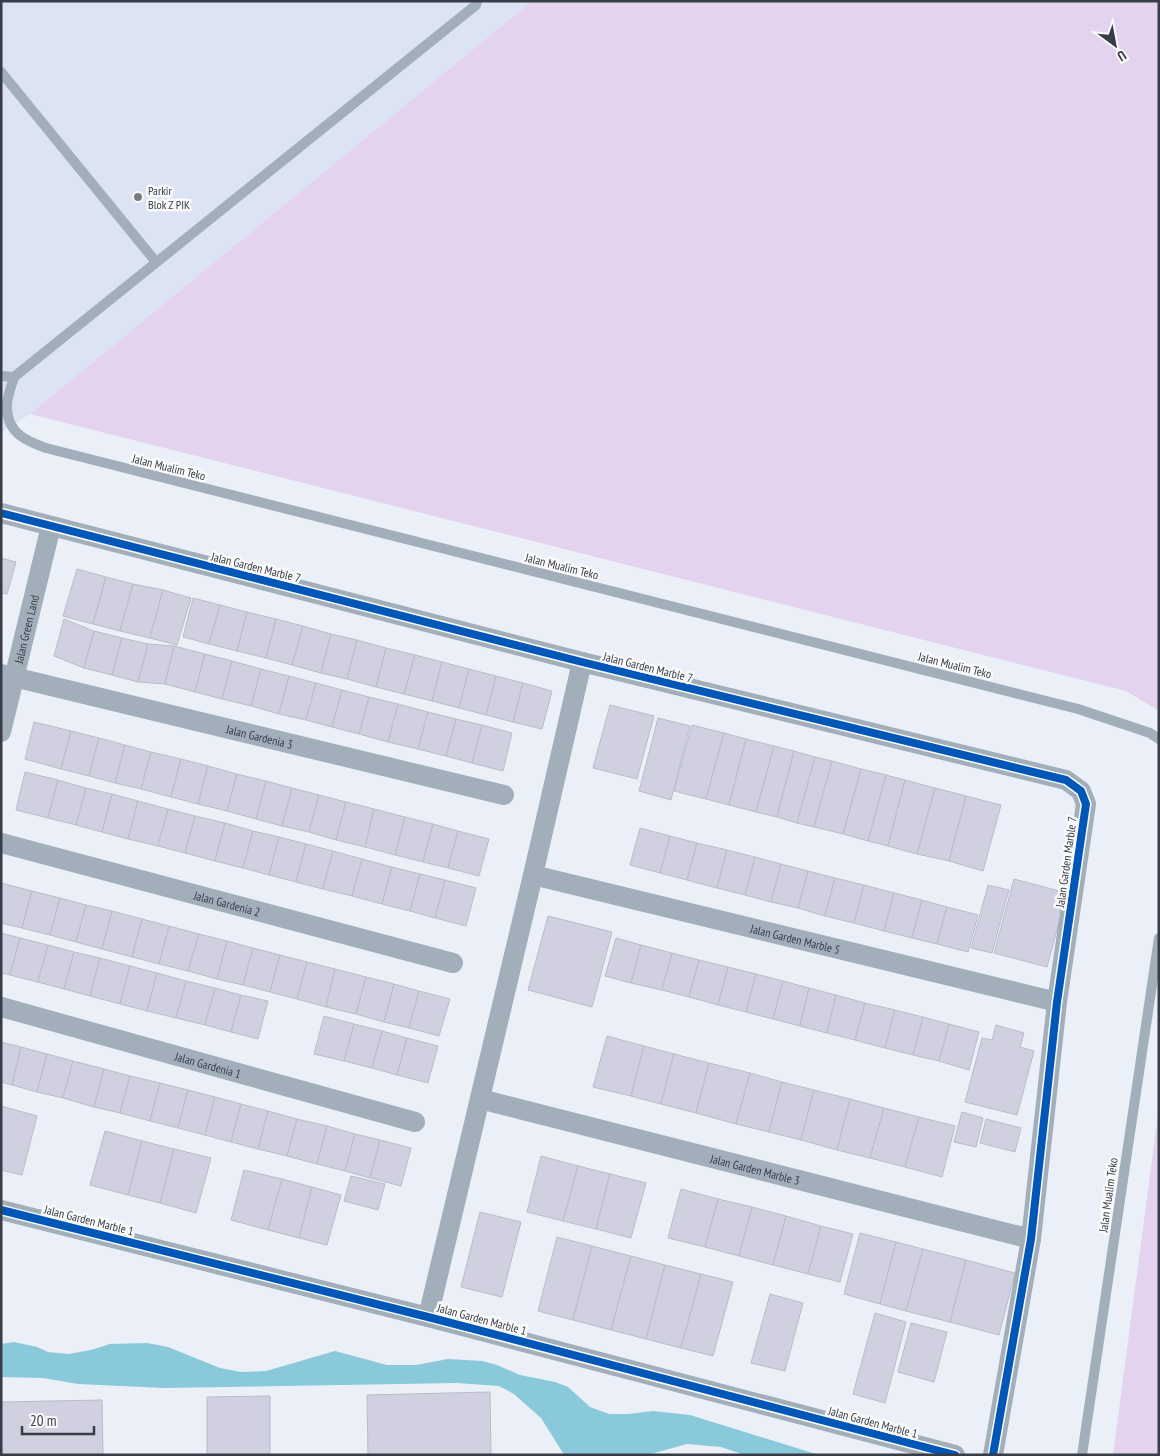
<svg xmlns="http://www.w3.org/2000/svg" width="1160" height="1456" font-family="'PT Sans Narrow',sans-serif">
	<rect width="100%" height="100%" fill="#ebeff8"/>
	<path fill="#dce3f2" d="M1 1H532L30 414 1 432Z"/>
	<g fill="#e3d3ef">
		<path d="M532 1H1159V711L1126 691 30 414Z"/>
		<path d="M1159 1107V1455H1113Z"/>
	</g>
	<path fill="#8ac9da" d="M14 1342 37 1347 48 1352 68 1354 91 1350 110 1344 147 1343 168 1347 220 1368 241 1372 266 1371 335 1351 387 1365H416L448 1359 482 1361 497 1365 520 1375 555 1382 568 1387 590 1407 609 1414H628L653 1411 690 1415 819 1455H745L721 1447 687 1444 647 1455H565L563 1453 541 1418 514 1394 499 1386 457 1383 164 1388 78 1384 43 1378 1 1377V1344Z"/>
	<g fill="#d1d0e1" stroke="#bbbcc5">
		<path d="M1 558 16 562 7 594 1 593Z"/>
		<path d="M77 569 106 577 93 624 63 616Z"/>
		<path d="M106 577 133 584 120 631 93 624Z"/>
		<path d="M133 584 163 590 150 638 120 631Z"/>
		<path d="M163 590 191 598 177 645 150 638Z"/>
		<path d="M193 598 220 605 209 644 183 637Z"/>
		<path d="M220 605 247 612 237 651 209 644Z"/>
		<path d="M247 612 276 619 266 658 237 651Z"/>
		<path d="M64 619 94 631 84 668 54 656Z"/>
		<path d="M276 619 303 626 292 665 266 658Z"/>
		<path d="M303 626 331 634 321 673 292 665Z"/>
		<path d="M94 631 122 638 112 675 84 668Z"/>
		<path d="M331 634 357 640 347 679 321 673Z"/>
		<path d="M122 638 148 644 138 682 112 675Z"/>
		<path d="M357 640 386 648 376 687 347 679Z"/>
		<path d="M148 644 174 646 165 684 138 682Z"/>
		<path d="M174 646 205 654 195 692 165 684Z"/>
		<path d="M386 648 415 655 404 694 376 687Z"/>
		<path d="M205 654 232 661 222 699 195 692Z"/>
		<path d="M415 655 442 662 432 701 404 694Z"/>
		<path d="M232 661 261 669 251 706 222 699Z"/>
		<path d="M442 662 469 669 459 708 432 701Z"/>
		<path d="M261 669 289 676 279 714 251 706Z"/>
		<path d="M469 669 496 676 486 715 459 708Z"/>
		<path d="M289 676 316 683 306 720 279 714Z"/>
		<path d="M496 676 523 683 513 722 486 715Z"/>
		<path d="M316 683 342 690 332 727 306 720Z"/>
		<path d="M523 683 552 691 542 729 513 722Z"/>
		<path d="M342 690 369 697 359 734 332 727Z"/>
		<path d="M369 697 398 704 388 742 359 734Z"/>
		<path d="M398 704 428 712 418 749 388 742Z"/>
		<path d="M610 705 654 716 637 779 593 768Z"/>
		<path d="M428 712 456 719 446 756 418 749Z"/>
		<path d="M658 718 690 726 671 800 639 791Z"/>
		<path d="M456 719 482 725 472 763 446 756Z"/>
		<path d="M34 722 71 731 61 769 25 759Z"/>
		<path d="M482 725 512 733 503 771 472 763Z"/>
		<path d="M692 725 724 733 706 799 674 791Z"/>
		<path d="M71 731 99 738 89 776 61 769Z"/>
		<path d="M724 733 746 739 729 805 706 799Z"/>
		<path d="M99 738 125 745 115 783 89 776Z"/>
		<path d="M746 739 774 746 756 812 729 805Z"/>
		<path d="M125 745 151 752 141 789 115 783Z"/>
		<path d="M774 746 794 751 777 817 756 812Z"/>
		<path d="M794 751 815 757 797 823 777 817Z"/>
		<path d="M151 752 181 759 171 797 141 789Z"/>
		<path d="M815 757 832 761 814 827 797 823Z"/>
		<path d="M181 759 208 766 198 804 171 797Z"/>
		<path d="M832 761 861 769 843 834 814 827Z"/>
		<path d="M208 766 237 774 227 811 198 804Z"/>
		<path d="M861 769 886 775 868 841 843 834Z"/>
		<path d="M25 772 58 780 48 818 16 810Z"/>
		<path d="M237 774 266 781 256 819 227 811Z"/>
		<path d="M886 775 905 780 888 846 868 841Z"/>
		<path d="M58 780 86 788 76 825 48 818Z"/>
		<path d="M905 780 935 788 917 854 888 846Z"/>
		<path d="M266 781 292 788 282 826 256 819Z"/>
		<path d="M86 788 112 794 102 832 76 825Z"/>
		<path d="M292 788 319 795 309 832 282 826Z"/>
		<path d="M935 788 966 796 949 861 917 854Z"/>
		<path d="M112 794 138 801 128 839 102 832Z"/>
		<path d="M319 795 346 802 336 840 309 832Z"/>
		<path d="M966 796 1001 805 983 871 949 861Z"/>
		<path d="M138 801 168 809 158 846 128 839Z"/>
		<path d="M346 802 374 809 365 847 336 840Z"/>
		<path d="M168 809 195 816 185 853 158 846Z"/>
		<path d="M374 809 405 817 395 855 365 847Z"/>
		<path d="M195 816 225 823 215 861 185 853Z"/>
		<path d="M405 817 433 824 423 862 395 855Z"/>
		<path d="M225 823 253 831 243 868 215 861Z"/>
		<path d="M433 824 458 831 448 868 423 862Z"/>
		<path d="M640 828 670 836 660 873 630 865Z"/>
		<path d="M253 831 279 837 269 875 243 868Z"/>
		<path d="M458 831 489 839 479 876 448 868Z"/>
		<path d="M670 836 697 843 687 880 660 873Z"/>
		<path d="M279 837 306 844 296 882 269 875Z"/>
		<path d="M697 843 727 850 717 888 687 880Z"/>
		<path d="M306 844 333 851 323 889 296 882Z"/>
		<path d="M727 850 755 857 745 895 717 888Z"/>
		<path d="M333 851 362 859 352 896 323 889Z"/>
		<path d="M755 857 781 864 771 902 745 895Z"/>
		<path d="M362 859 392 867 382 904 352 896Z"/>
		<path d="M781 864 808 871 798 908 771 902Z"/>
		<path d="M392 867 420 874 410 911 382 904Z"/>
		<path d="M808 871 835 878 825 916 798 908Z"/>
		<path d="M420 874 445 880 435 918 410 911Z"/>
		<path d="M835 878 864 885 854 923 825 916Z"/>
		<path d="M1014 879 1067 893 1047 967 994 953Z"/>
		<path d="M445 880 476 888 466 926 435 918Z"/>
		<path d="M1 883 32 891 22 928 1 923Z"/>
		<path d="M864 885 894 893 884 931 854 923Z"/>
		<path d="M988 885 1009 890 992 953 971 948Z"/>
		<path d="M32 891 60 898 50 935 22 928Z"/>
		<path d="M894 893 922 900 912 938 884 931Z"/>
		<path d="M60 898 86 905 76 942 50 935Z"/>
		<path d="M922 900 947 907 937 944 912 938Z"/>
		<path d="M86 905 112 911 102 949 76 942Z"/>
		<path d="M947 907 978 915 968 952 937 944Z"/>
		<path d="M112 911 142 919 132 957 102 949Z"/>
		<path d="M548 916 612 932 592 1007 528 990Z"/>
		<path d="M142 919 169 926 159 964 132 957Z"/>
		<path d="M169 926 199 934 188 971 159 964Z"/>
		<path d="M1 933 20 938 10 975 1 973Z"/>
		<path d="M199 934 227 941 217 979 188 971Z"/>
		<path d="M20 938 48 945 38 982 10 975Z"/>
		<path d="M616 938 641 945 631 983 605 976Z"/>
		<path d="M227 941 253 948 243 985 217 979Z"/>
		<path d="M48 945 74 952 64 989 38 982Z"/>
		<path d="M641 945 672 953 662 990 631 983Z"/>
		<path d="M253 948 280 955 270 992 243 985Z"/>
		<path d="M74 952 100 958 90 996 64 989Z"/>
		<path d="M672 953 699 960 689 997 662 990Z"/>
		<path d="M280 955 307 962 297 999 270 992Z"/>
		<path d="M100 958 130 966 120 1004 90 996Z"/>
		<path d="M699 960 728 967 718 1005 689 997Z"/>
		<path d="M307 962 335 969 326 1007 297 999Z"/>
		<path d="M130 966 157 973 147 1011 120 1004Z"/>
		<path d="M728 967 756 974 746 1012 718 1005Z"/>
		<path d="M335 969 366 977 356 1014 326 1007Z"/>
		<path d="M157 973 186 981 176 1018 147 1011Z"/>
		<path d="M756 974 783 981 773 1019 746 1012Z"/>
		<path d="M366 977 394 984 384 1022 356 1014Z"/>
		<path d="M186 981 215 988 205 1025 176 1018Z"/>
		<path d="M783 981 809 988 800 1026 773 1019Z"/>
		<path d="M394 984 419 991 409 1028 384 1022Z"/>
		<path d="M215 988 241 995 231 1032 205 1025Z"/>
		<path d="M809 988 836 995 827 1033 800 1026Z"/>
		<path d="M419 991 450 999 439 1036 409 1028Z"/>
		<path d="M241 995 268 1001 258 1039 231 1032Z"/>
		<path d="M836 995 865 1003 855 1040 827 1033Z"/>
		<path d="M865 1003 895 1010 885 1048 855 1040Z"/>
		<path d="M895 1010 923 1017 913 1055 885 1048Z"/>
		<path d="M324 1016 354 1024 344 1061 314 1054Z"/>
		<path d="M923 1017 949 1024 939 1061 913 1055Z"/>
		<path d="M354 1024 382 1031 372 1068 344 1061Z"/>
		<path d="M949 1024 979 1032 969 1070 939 1061Z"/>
		<path d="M996 1025 1024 1033 1020 1047 1034 1051 1017 1115 965 1102 982 1038 992 1040Z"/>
		<path d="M382 1031 407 1038 397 1075 372 1068Z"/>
		<path d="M607 1036 644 1046 631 1096 593 1087Z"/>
		<path d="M407 1038 438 1046 428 1083 397 1075Z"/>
		<path d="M1 1042 21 1047 12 1085 1 1082Z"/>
		<path d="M644 1046 674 1054 661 1104 631 1096Z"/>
		<path d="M21 1047 47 1054 37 1092 12 1085Z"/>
		<path d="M47 1054 73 1061 63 1098 37 1092Z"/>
		<path d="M674 1054 709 1063 696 1113 661 1104Z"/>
		<path d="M73 1061 104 1069 94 1107 63 1098Z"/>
		<path d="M709 1063 750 1073 736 1124 696 1113Z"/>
		<path d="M104 1069 130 1076 120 1113 94 1107Z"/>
		<path d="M750 1073 782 1082 769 1132 736 1124Z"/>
		<path d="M130 1076 160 1083 150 1121 120 1113Z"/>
		<path d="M782 1082 814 1090 801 1140 769 1132Z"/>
		<path d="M160 1083 188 1090 178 1128 150 1121Z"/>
		<path d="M188 1090 215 1097 205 1135 178 1128Z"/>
		<path d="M814 1090 850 1099 837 1150 801 1140Z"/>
		<path d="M215 1097 241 1104 231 1142 205 1135Z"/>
		<path d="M850 1099 884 1108 870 1158 837 1150Z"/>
		<path d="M241 1104 268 1111 258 1149 231 1142Z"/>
		<path d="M1 1106 37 1116 22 1175 1 1170Z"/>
		<path d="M884 1108 919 1117 905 1167 870 1158Z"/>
		<path d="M268 1111 297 1119 287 1156 258 1149Z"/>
		<path d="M962 1112 983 1118 976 1147 954 1142Z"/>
		<path d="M919 1117 955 1126 942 1177 905 1167Z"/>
		<path d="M297 1119 327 1126 317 1164 287 1156Z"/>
		<path d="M986 1119 1021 1128 1015 1152 980 1143Z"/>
		<path d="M327 1126 355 1134 345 1171 317 1164Z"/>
		<path d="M105 1131 142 1141 128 1195 90 1185Z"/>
		<path d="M355 1134 380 1140 370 1178 345 1171Z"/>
		<path d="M380 1140 411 1148 401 1186 370 1178Z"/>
		<path d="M142 1141 174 1149 160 1203 128 1195Z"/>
		<path d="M174 1149 211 1158 196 1213 160 1203Z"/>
		<path d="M541 1156 578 1166 563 1221 527 1212Z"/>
		<path d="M578 1166 610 1174 596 1229 563 1221Z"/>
		<path d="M244 1170 282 1179 268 1230 231 1220Z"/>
		<path d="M610 1174 646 1183 631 1238 596 1229Z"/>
		<path d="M351 1176 385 1184 378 1210 344 1201Z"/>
		<path d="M282 1179 312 1187 299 1238 268 1230Z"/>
		<path d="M312 1187 341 1195 327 1245 299 1238Z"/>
		<path d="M681 1189 718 1199 705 1247 668 1238Z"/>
		<path d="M718 1199 752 1207 739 1256 705 1247Z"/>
		<path d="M752 1207 786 1216 773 1265 739 1256Z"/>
		<path d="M480 1212 521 1222 502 1297 461 1287Z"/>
		<path d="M786 1216 821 1226 808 1274 773 1265Z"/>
		<path d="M821 1226 853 1234 840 1282 808 1274Z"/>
		<path d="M860 1233 896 1242 880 1304 844 1294Z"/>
		<path d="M557 1237 592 1246 573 1320 538 1311Z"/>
		<path d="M896 1242 923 1249 906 1311 880 1304Z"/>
		<path d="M592 1246 631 1256 611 1330 573 1320Z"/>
		<path d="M923 1249 966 1260 950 1322 906 1311Z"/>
		<path d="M631 1256 665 1265 646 1339 611 1330Z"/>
		<path d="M966 1260 1015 1273 999 1335 950 1322Z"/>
		<path d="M665 1265 701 1274 681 1348 646 1339Z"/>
		<path d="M701 1274 733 1282 713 1356 681 1348Z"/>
		<path d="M770 1294 803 1303 785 1371 751 1363Z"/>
		<path d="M875 1313 906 1322 885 1403 853 1394Z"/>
		<path d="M911 1323 947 1332 934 1382 898 1372Z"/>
		<path d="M490 1392 491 1455H368L367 1395Z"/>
		<path d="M270 1396V1455H207V1397Z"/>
		<path d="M102 1400 103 1455H1V1402Z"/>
	</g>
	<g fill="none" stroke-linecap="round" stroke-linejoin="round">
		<g stroke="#a2afbb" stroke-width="10">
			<path d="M1 72 156 262"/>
			<path d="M1 376 14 377 476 5 477 1"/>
			<path d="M14 377C11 387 6 399 7 409 8 433 26 441 46 448L1078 709 1150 733 1159 739"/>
			<path d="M1082 1455 1159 938"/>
		</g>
		<g stroke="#a2afbb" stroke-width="20">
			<path d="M1 513 582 662 1066 780 1081 791 1086 804 1057 1002 1031 1239 993 1455"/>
			<path id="s1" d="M1 674 504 795"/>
			<path id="s2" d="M1 732 51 526"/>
			<path id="s3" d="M1 843 453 963"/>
			<path id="s4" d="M533 875 1057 1002"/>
			<path id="s5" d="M1 1007 415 1122"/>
			<path id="s6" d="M480 1099 1031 1239"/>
			<path d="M1 1210 428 1317 955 1455"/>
			<path d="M428 1317 533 875 582 662"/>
		</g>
		<defs>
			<g id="cycleway">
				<path d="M1 513 582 662 1066 780 1081 791 1086 804 1057 1002 1031 1239 993 1455"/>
				<path d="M1 1210 428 1317 955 1455"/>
			</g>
		</defs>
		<use href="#cycleway" stroke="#fafafa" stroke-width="11"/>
		<use href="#cycleway" stroke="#0057b8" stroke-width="8"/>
	</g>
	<circle fill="#767b84" stroke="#fafafa" stroke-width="2" cx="138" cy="197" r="5"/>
	<g text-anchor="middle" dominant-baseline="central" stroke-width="5" stroke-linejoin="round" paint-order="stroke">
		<g font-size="12" fill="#373c46" stroke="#fafafa" text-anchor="start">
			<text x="148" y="190">Parkir<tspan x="148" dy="14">Blok Z PIK</tspan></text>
		</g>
		<g font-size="12" fill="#373c46" stroke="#fafafa">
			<text transform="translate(169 467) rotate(14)">Jalan Mualim Teko</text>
			<text transform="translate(562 566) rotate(14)">Jalan Mualim Teko</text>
			<text transform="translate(256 567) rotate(14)">Jalan Garden Marble 7</text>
			<text stroke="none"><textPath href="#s2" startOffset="106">Jalan Green Land</textPath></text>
			<text transform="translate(955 665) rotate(14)">Jalan Mualim Teko</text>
			<text transform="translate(648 667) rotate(14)">Jalan Garden Marble 7</text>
			<text stroke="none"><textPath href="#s1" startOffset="266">Jalan Gardenia 3</textPath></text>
			<text transform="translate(1066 862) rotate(-82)">Jalan Garden Marble 7</text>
			<text stroke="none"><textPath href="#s3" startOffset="234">Jalan Gardenia 2</textPath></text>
			<text stroke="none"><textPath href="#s4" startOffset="270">Jalan Garden Marble 5</textPath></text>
			<text stroke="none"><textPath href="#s5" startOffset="215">Jalan Gardenia 1</textPath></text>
			<text stroke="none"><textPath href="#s6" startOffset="284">Jalan Garden Marble 3</textPath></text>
			<text transform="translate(1108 1195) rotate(-82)">Jalan Mualim Teko</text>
			<text transform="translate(89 1220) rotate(14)">Jalan Garden Marble 1</text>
			<text transform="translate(482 1319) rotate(15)">Jalan Garden Marble 1</text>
			<text transform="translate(873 1422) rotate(15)">Jalan Garden Marble 1</text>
		</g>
	</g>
	<rect width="1160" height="1456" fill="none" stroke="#373c46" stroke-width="5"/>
	<g transform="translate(1115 45) rotate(148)" stroke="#fafafa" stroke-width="4" paint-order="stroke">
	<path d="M0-4L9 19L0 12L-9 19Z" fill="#373c46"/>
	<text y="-8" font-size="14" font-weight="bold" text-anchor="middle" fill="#373c46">U</text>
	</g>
	<path d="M22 1426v8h72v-8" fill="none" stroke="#373c46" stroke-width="2.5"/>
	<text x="30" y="1426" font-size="15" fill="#373c46" stroke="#fafafa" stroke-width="4" paint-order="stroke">20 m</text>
</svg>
